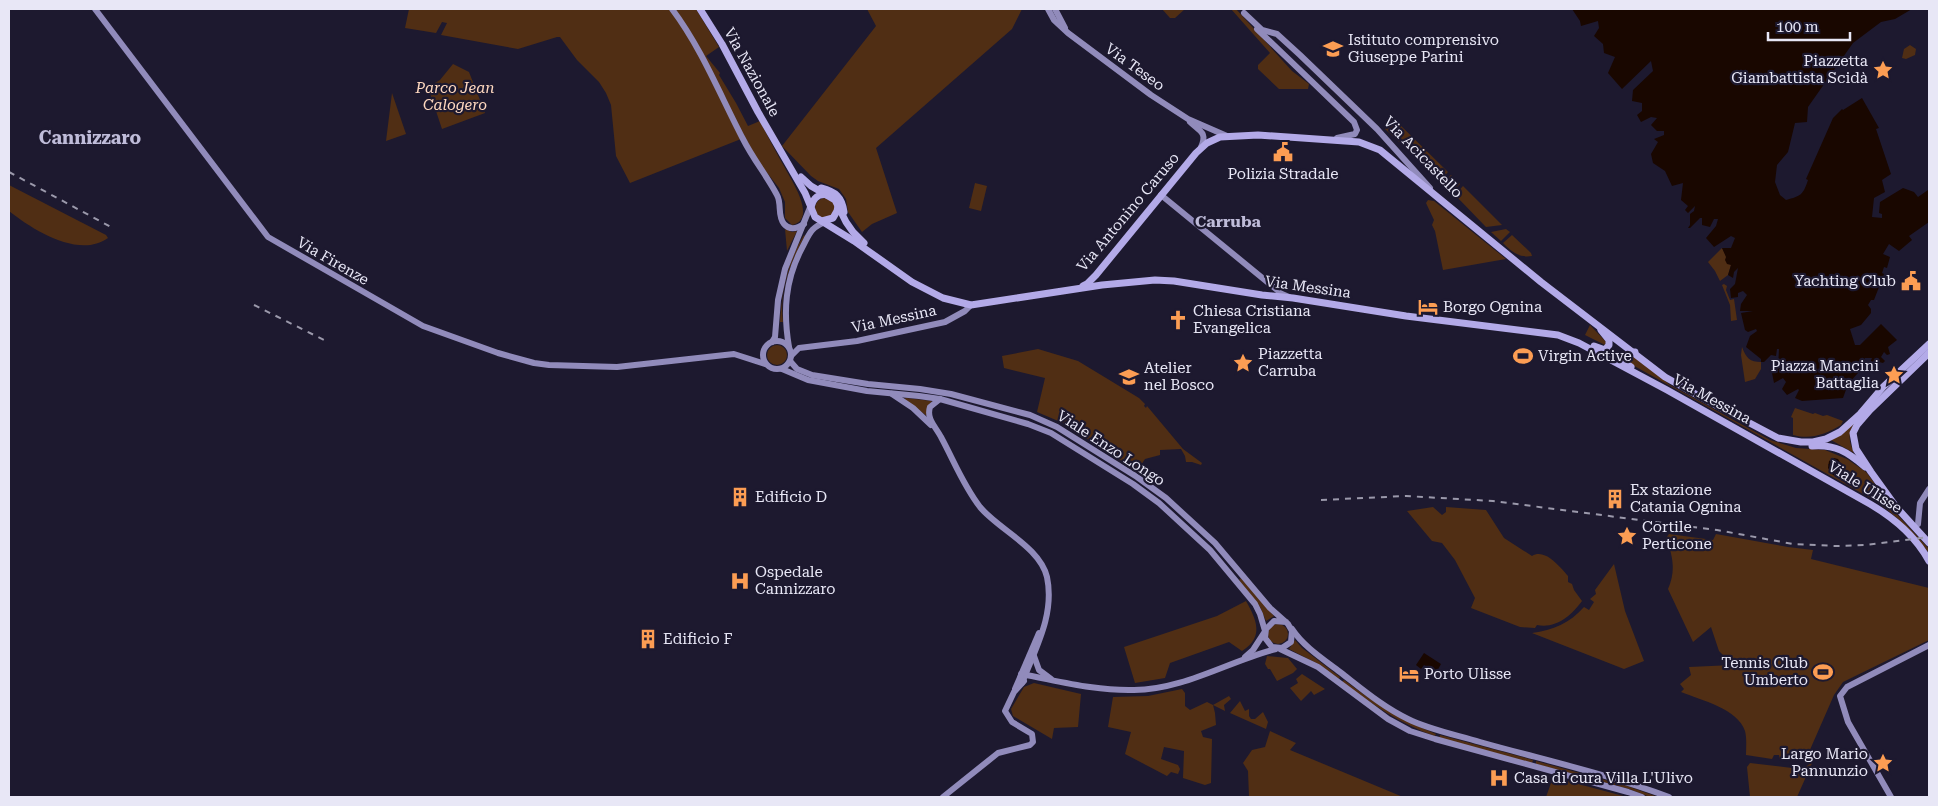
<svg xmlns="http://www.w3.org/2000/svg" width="1938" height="806" font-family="'Roboto Serif',serif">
	<rect width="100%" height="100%" fill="#1d192f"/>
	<g fill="#502e14" fill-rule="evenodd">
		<path d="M409 9H670L694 46 741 139 630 183 616 156 611 105 606 93 599 82 577 60 560 37H557L518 49 441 35 447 23 442 22 436 33 405 28Z"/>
		<path d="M675 9H696L719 47 706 56 720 73 719 75 736 103 748 126 760 121C768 137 777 154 785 168 791 180 818 219 792 225L785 218V202L779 188 758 161Z"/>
		<path d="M867 9H1022L1012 29 876 148 897 213 872 224 862 232 848 212 846 199 839 189 818 181 811 176 782 146 876 26Z"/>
		<path d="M1162 9H1185L1175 18H1170Z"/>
		<path d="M1231 9H1236L1292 71 1309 84 1308 89H1279L1258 69V65L1270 53Z"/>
		<path d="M1910 45 1916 49 1915 55 1906 59 1902 58 1904 49Z"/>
		<path d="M453 64 469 72 485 113 442 129 428 87 440 80Z"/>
		<path d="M392 93 406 134 386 141Z"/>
		<path d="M1394 119 1448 172 1440 181 1424 165 1425 163 1422 159 1420 161 1385 129Z"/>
		<path d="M1451 175 1460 184 1452 192 1443 183Z"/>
		<path d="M975 183 987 186 981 211 969 208Z"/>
		<path d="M9 185 106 235 108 238C79 259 33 230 9 211Z"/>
		<path d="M1463 186 1502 225 1486 227 1455 195Z"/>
		<circle cx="825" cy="208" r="10"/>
		<path d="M1428 200 1434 201 1506 259 1443 270 1435 231 1432 225 1434 220 1426 203Z"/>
		<path d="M785 229 792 232 797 231 787 251Z"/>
		<path d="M1506 229 1510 232 1501 241 1491 232Z"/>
		<path d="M804 235 805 236C790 262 779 292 783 322H780C782 292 787 262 804 235Z"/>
		<path d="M1512 235 1531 253 1532 256C1519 258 1512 252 1503 243Z"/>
		<path d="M1722 248 1731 265 1728 275 1720 281 1715 271 1708 262Z"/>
		<path d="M1724 284 1727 286 1726 290 1730 300 1734 299 1737 320 1731 321 1730 305 1722 285Z"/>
		<path d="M1590 325 1606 342 1605 345 1585 335Z"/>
		<circle cx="777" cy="355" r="10"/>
		<path d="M1742 347C1746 358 1750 362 1761 362V369L1755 379 1745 382 1741 355Z"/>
		<path d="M1038 349 1078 361 1139 398 1145 404 1144 406 1146 408 1147 406 1183 449 1202 463 1201 465 1192 462H1186L1185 456 1181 449 1160 450V455L1145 459 1137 471 1063 423 1037 412 1045 378 1004 368 1002 356Z"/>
		<path d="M1630 356H1634L1670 385 1770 440 1796 448 1825 450 1847 459 1866 472 1882 493 1872 499 1629 363 1627 358ZM1828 464 1843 467 1841 475 1835 476 1830 472Z"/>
		<path d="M906 398 932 401 927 408V416L904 399Z"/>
		<path d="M1795 408 1813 414 1815 413 1823 416 1827 415 1843 421 1841 425C1826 434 1811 440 1793 435V418L1791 417Z"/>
		<path d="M1855 422C1847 434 1849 441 1854 453L1831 440 1842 434Z"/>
		<path d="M1883 495 1893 510 1929 549V553C1913 532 1896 515 1874 500Z"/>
		<path d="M1433 507 1442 515 1446 512V507L1486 510 1504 538 1532 556C1545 548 1560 567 1568 576V582L1572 584 1574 590 1582 601C1572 615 1556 629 1537 625L1535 628 1520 627 1471 608 1475 598 1455 560 1442 543 1432 541 1407 511Z"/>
		<path d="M1669 534 1713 540 1716 534 1788 547 1813 550 1811 559 1929 588V640L1843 682 1834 695 1809 752 1801 761 1780 760 1779 755H1774L1772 759 1746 755C1746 747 1747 739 1745 731 1738 709 1701 700 1681 692L1684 689 1680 684 1691 675 1689 667 1733 665 1719 651 1711 627 1693 642 1668 589C1676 571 1673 556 1666 538Z"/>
		<path d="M1614 564 1625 611 1644 661 1624 669 1532 633C1553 630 1570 623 1584 607L1589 610 1594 602 1590 599 1596 594 1595 590Z"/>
		<path d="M1241 578 1274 616 1266 621 1260 607 1239 580Z"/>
		<path d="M1246 601C1256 619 1265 637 1242 651L1229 642 1170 663 1165 678 1135 683 1124 647 1217 616Z"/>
		<circle cx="1278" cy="634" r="10"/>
		<path d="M1295 640 1302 648 1340 677 1339 679 1320 665 1289 649Z"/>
		<path d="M1267 656 1288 658 1297 669 1293 673 1277 681 1270 669H1268L1265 664Z"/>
		<path d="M1302 674 1325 689 1314 695 1311 691 1301 701 1290 688 1298 683 1296 679Z"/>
		<path d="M1344 680C1373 702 1401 720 1436 734L1435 736C1400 724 1372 704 1342 682Z"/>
		<path d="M1034 683 1081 694 1078 727 1054 728 1052 739 1013 716 1011 709 1024 687Z"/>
		<path d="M1182 689 1185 693V706L1190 710 1207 702 1213 705 1229 696 1231 699 1224 705 1225 711 1213 705 1215 713 1216 725 1201 731 1203 737 1212 739 1211 783 1205 785 1183 778 1184 751 1164 747 1161 759 1178 765 1180 769 1178 774 1171 772 1167 776 1125 754 1131 732 1108 727 1113 697 1148 696Z"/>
		<path d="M1240 701 1245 711 1249 709V716L1251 719H1255L1263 712 1268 722 1266 729 1230 713Z"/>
		<path d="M1270 731 1296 743 1290 750 1403 797H1249L1248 771 1243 763 1252 750 1265 747Z"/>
		<path d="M1440 735 1533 760 1532 763 1439 738Z"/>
		<path d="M1536 761 1627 786 1658 797H1650L1629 789 1536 764Z"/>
		<path d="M1813 761 1797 797H1750L1747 767 1750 763 1800 769 1807 766Z"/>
		<path d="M1556 778 1627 797H1546L1551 783Z"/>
	</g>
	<g fill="#190700">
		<path d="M1572 9H1912L1895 19 1881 22 1853 43 1808 107 1807 122 1795 123 1788 152 1777 165 1775 182 1780 195 1786 200C1801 196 1803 195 1808 180L1806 179 1833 118 1842 109 1843 110 1862 98 1879 128 1876 129 1891 174 1882 180 1885 192 1874 198 1872 217 1882 218V214L1879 213 1880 202 1903 188 1914 192 1918 197 1928 190 1929 192V222L1909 236 1912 240 1899 251 1889 244 1883 254 1890 257 1887 268 1884 267 1882 273 1884 274 1874 300H1871L1868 305 1871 309V313L1861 325 1850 329 1855 345H1860L1881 324 1897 340 1888 347 1890 354 1887 355 1884 352 1881 357 1885 361 1883 363 1879 362 1877 366 1869 365 1872 358H1865L1862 367 1860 364 1858 366V373L1848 384 1843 398 1802 401 1795 398 1799 390 1798 389 1787 395 1782 389 1786 382 1783 378 1774 383 1772 373 1778 368 1779 349H1777L1776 356 1771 355 1764 362H1761V359L1746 347 1750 336 1757 331 1756 329 1748 332 1745 330 1741 313 1753 311H1740L1741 304 1747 295 1743 291 1738 293V297L1731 298 1730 289 1735 284 1738 268 1734 272 1733 278 1728 275 1731 265 1727 264 1725 260 1726 257 1722 248H1731L1735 238 1731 236 1714 247 1706 238 1716 226 1718 219H1714L1710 227 1702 225V218H1700L1690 228H1688L1690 225V214L1694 211 1695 206 1688 213 1685 210 1688 206 1681 200 1683 183 1672 186 1665 171 1653 163 1651 154 1658 142 1654 139 1664 135V131H1657L1651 125 1657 118 1651 117 1641 122 1637 115 1642 111V103L1632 101 1633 90 1653 71 1651 61 1622 89 1608 73 1615 57 1604 53 1603 44 1594 36 1599 28 1598 21 1581 26 1580 21Z"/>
		<path d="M1834 458 1838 459 1843 467 1841 475 1838 477 1833 475 1828 468 1829 461Z"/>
		<path d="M1424 653 1441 664 1436 673 1424 665 1421 669 1416 665Z"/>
	</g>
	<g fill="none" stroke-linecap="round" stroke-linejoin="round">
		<g stroke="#918bbb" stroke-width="6">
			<path d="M95 9 268 237 423 326 498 353 534 363 549 365 617 367 734 354 765 364"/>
			<path d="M672 9C702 49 720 95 743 139 753 159 767 176 777 195 782 204 777 216 784 224 790 231 798 228 804 224"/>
			<path d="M1048 9 1054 20 1068 33 1151 95 1188 119 1227 136"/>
			<path d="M1055 9 1065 28"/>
			<path d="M1244 13 1262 30 1277 34 1300 55 1377 129 1430 188"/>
			<path d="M1257 29 1354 122 1357 130 1355 134 1337 138"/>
			<path d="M1190 122C1199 131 1208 132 1201 147"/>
			<path d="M1161 195 1282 294 1289 297"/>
			<circle cx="777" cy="355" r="14"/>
			<path d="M772 342 775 337 778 300 785 269 811 205"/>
			<path d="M789 347C783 312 785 280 802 248 810 233 810 228 827 221"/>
			<path d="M791 356 799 348 857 341 945 322 965 311 971 305"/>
			<path d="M790 361 797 369 812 375 868 384 920 389 951 394 1030 415 1057 427 1137 477 1166 498 1215 543 1270 608 1288 624 1292 631 1291 642 1282 648 1272 647 1265 638 1266 629 1274 621 1286 622"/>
			<path d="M782 369 808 380 867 391 919 396 940 399 1028 424 1051 433 1133 484 1159 503 1210 550 1255 604 1260 614 1265 631"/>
			<path d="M892 394 913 408 931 425"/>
			<path d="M940 399 930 407C926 419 936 427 941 437 954 461 963 485 980 507 998 529 1040 547 1047 577 1055 615 1035 649 1022 683"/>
			<path d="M1918 524 1920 503 1929 489"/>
			<path d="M1292 629C1304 647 1323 659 1340 672 1362 689 1383 707 1408 719 1430 730 1457 735 1480 742 1544 760 1608 774 1669 797"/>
			<path d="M1280 649 1318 667 1388 719 1410 731 1435 739 1628 792 1642 797"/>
			<path d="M1034 656 1039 670 1051 679"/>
			<path d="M1245 657 1253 650 1264 633"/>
			<path d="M1021 674C1059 681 1095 691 1134 690 1183 690 1229 661 1276 649"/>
			<path d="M1015 689 1039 633"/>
			<path d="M943 797 998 753 1030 745 1033 742 1032 734 1012 722 1005 711 1014 692 1024 681"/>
			<path d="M1891 797 1848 722 1840 696 1847 687 1929 645"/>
		</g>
		<g stroke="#b3aae8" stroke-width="7">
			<path d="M700 9 722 44 758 112 805 193 815 217 854 241 912 282 943 298 971 305 1102 285 1155 280 1174 281 1262 295 1293 298 1406 316 1558 335 1579 343 1667 390 1870 504C1894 518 1916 537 1929 561"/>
			<path d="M801 177 811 186 835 200 846 222 853 232 864 243"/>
			<path d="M821 188C836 192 842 197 844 212"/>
			<path d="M811 207C813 198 819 193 828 195"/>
			<path d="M822 221 833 218 837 211 838 206"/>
			<path d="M1083 286 1087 284 1096 275 1196 153 1207 143 1220 137 1258 135 1359 142 1380 150 1541 282 1665 377 1708 401 1778 438 1801 442H1813L1826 439 1840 432 1860 414 1883 387 1929 344"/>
			<path d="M1594 346 1605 350 1609 345V340L1601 330"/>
			<path d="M1929 353 1870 410 1857 425 1853 433 1856 449 1871 472 1897 508 1929 543"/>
			<path d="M1631 367 1625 363 1624 357 1628 353 1635 352"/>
			<path d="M1812 446C1835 444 1848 452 1865 467"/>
		</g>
		<g stroke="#9b99ab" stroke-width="2" stroke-dasharray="6 6" stroke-linecap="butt">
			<path d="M9 172 111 227"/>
			<path d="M254 305 326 341"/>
			<path d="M1321 500 1406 496 1493 501 1717 530 1793 544 1836 546 1866 545 1929 537"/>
		</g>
	</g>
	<defs>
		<symbol id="school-bare" viewBox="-9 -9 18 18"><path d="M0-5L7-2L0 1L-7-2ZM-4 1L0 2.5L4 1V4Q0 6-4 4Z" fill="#fc9d53" stroke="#1d192f" stroke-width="2.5" paint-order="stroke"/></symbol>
		<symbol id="sight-bare" viewBox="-9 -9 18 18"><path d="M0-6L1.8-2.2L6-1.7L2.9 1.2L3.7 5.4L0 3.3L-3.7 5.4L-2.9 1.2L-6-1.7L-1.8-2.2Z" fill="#fc9d53" stroke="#1d192f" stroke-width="2.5" paint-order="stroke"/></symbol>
		<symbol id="civic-bare" viewBox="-9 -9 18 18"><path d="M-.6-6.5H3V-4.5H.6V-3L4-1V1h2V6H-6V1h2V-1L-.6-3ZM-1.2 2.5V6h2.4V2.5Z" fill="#fc9d53" stroke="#1d192f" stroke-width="2.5" paint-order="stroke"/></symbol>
		<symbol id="hotel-bare" viewBox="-9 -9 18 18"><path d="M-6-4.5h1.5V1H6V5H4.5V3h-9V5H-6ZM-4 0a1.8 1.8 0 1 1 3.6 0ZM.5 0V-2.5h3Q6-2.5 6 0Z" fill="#fc9d53" stroke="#1d192f" stroke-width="2.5" paint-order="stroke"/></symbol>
		<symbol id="church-bare" viewBox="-9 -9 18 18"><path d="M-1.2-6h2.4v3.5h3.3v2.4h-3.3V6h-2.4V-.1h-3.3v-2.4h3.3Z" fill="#fc9d53" stroke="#1d192f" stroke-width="2.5" paint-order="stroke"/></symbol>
		<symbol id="stadium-bare" viewBox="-9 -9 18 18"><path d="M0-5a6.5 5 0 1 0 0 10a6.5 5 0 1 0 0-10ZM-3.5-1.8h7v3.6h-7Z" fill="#fc9d53" stroke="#1d192f" stroke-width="2.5" paint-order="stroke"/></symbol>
		<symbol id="building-bare" viewBox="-9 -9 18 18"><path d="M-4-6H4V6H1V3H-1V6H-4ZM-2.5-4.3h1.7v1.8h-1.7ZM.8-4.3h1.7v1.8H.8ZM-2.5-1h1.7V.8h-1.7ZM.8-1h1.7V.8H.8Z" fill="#fc9d53" stroke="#1d192f" stroke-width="2.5" paint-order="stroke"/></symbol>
		<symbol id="hospital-bare" viewBox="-9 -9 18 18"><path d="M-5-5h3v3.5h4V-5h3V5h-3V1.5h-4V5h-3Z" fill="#fc9d53" stroke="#1d192f" stroke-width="2.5" paint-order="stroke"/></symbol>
	</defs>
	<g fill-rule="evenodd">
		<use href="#school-bare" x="1319" y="35" width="28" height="28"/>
		<use href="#sight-bare" x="1869" y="56" width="28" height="28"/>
		<use href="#civic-bare" x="1269" y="138" width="28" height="28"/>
		<use href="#civic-bare" x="1897" y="267" width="28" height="28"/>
		<use href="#hotel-bare" x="1414" y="293" width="28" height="28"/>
		<use href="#church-bare" x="1164" y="306" width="28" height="28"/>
		<use href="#stadium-bare" x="1509" y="342" width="28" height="28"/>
		<use href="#sight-bare" x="1229" y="349" width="28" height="28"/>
		<use href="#sight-bare" x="1880" y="361" width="28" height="28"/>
		<use href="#school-bare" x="1115" y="363" width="28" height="28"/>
		<use href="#building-bare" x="726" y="483" width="28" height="28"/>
		<use href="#building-bare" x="1601" y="485" width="28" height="28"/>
		<use href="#sight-bare" x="1613" y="522" width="28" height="28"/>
		<use href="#hospital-bare" x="726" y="567" width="28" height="28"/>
		<use href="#building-bare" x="634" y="625" width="28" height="28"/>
		<use href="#stadium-bare" x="1809" y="658" width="28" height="28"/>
		<use href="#hotel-bare" x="1395" y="660" width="28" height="28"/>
		<use href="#sight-bare" x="1869" y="749" width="28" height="28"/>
		<use href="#hospital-bare" x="1485" y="764" width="28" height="28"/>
	</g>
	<g text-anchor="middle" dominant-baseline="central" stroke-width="4.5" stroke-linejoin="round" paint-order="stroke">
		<g font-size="15" fill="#e8e7f6" stroke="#1d192f" text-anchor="start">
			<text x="1348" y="40">Istituto comprensivo<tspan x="1348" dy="17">Giuseppe Parini</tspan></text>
			<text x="1868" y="61" text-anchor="end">Piazzetta<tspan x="1868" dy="17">Giambattista Scidà</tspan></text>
			<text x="1283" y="174" text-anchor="middle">Polizia Stradale</text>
			<text x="1896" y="281" text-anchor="end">Yachting Club</text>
			<text x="1443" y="307">Borgo Ognina</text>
			<text x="1193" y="311">Chiesa Cristiana<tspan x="1193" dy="17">Evangelica</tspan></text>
			<text x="1258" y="354">Piazzetta<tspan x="1258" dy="17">Carruba</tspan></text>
			<text x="1538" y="356">Virgin Active</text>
			<text x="1879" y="366" text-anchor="end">Piazza Mancini<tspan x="1879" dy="17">Battaglia</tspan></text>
			<text x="1144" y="368">Atelier<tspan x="1144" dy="17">nel Bosco</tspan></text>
			<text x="1630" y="490">Ex stazione<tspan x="1630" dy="17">Catania Ognina</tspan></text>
			<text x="755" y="497">Edificio D</text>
			<text x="1642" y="527">Cortile<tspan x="1642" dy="17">Perticone</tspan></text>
			<text x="755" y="572">Ospedale<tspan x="755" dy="17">Cannizzaro</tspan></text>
			<text x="663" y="639">Edificio F</text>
			<text x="1808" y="663" text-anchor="end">Tennis Club<tspan x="1808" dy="17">Umberto</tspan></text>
			<text x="1424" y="674">Porto Ulisse</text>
			<text x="1868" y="754" text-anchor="end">Largo Mario<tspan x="1868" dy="17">Pannunzio</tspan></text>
			<text x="1514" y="778">Casa di cura Villa L'Ulivo</text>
		</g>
		<g font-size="15" fill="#e8e7f6" stroke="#1d192f">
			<text transform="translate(1135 67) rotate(36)">Via Teseo</text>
			<text transform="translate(752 72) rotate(61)">Via Nazionale</text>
			<text transform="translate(1423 157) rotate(46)">Via Acicastello</text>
			<text transform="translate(1128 212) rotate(-50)">Via Antonino Caruso</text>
			<text transform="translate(333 261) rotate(30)">Via Firenze</text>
			<text transform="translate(1308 287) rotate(8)">Via Messina</text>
			<text transform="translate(894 319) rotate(-12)">Via Messina</text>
			<text transform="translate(1712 399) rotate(29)">Via Messina</text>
			<text transform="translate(1111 448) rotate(33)">Viale Enzo Longo</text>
			<text transform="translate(1865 487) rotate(32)">Viale Ulisse</text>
		</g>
		<g font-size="15" font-style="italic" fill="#ffd9c0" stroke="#1d192f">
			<text x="455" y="88">Parco Jean<tspan x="455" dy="17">Calogero</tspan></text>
		</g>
		<g font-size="16" font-weight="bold" fill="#bfbcd9" stroke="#1d192f">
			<text x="1228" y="221">Carruba</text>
		</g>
		<g font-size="18" font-weight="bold" fill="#bfbcd9" stroke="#1d192f">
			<text x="90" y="137">Cannizzaro</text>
		</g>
	</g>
	<rect width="1938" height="806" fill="none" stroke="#e8e7f6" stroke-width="20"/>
	<path d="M1768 32v8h82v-8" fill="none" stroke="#e8e7f6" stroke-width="2.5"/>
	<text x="1776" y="32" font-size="15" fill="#e8e7f6" stroke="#1d192f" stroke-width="4" paint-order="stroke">100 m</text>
</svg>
